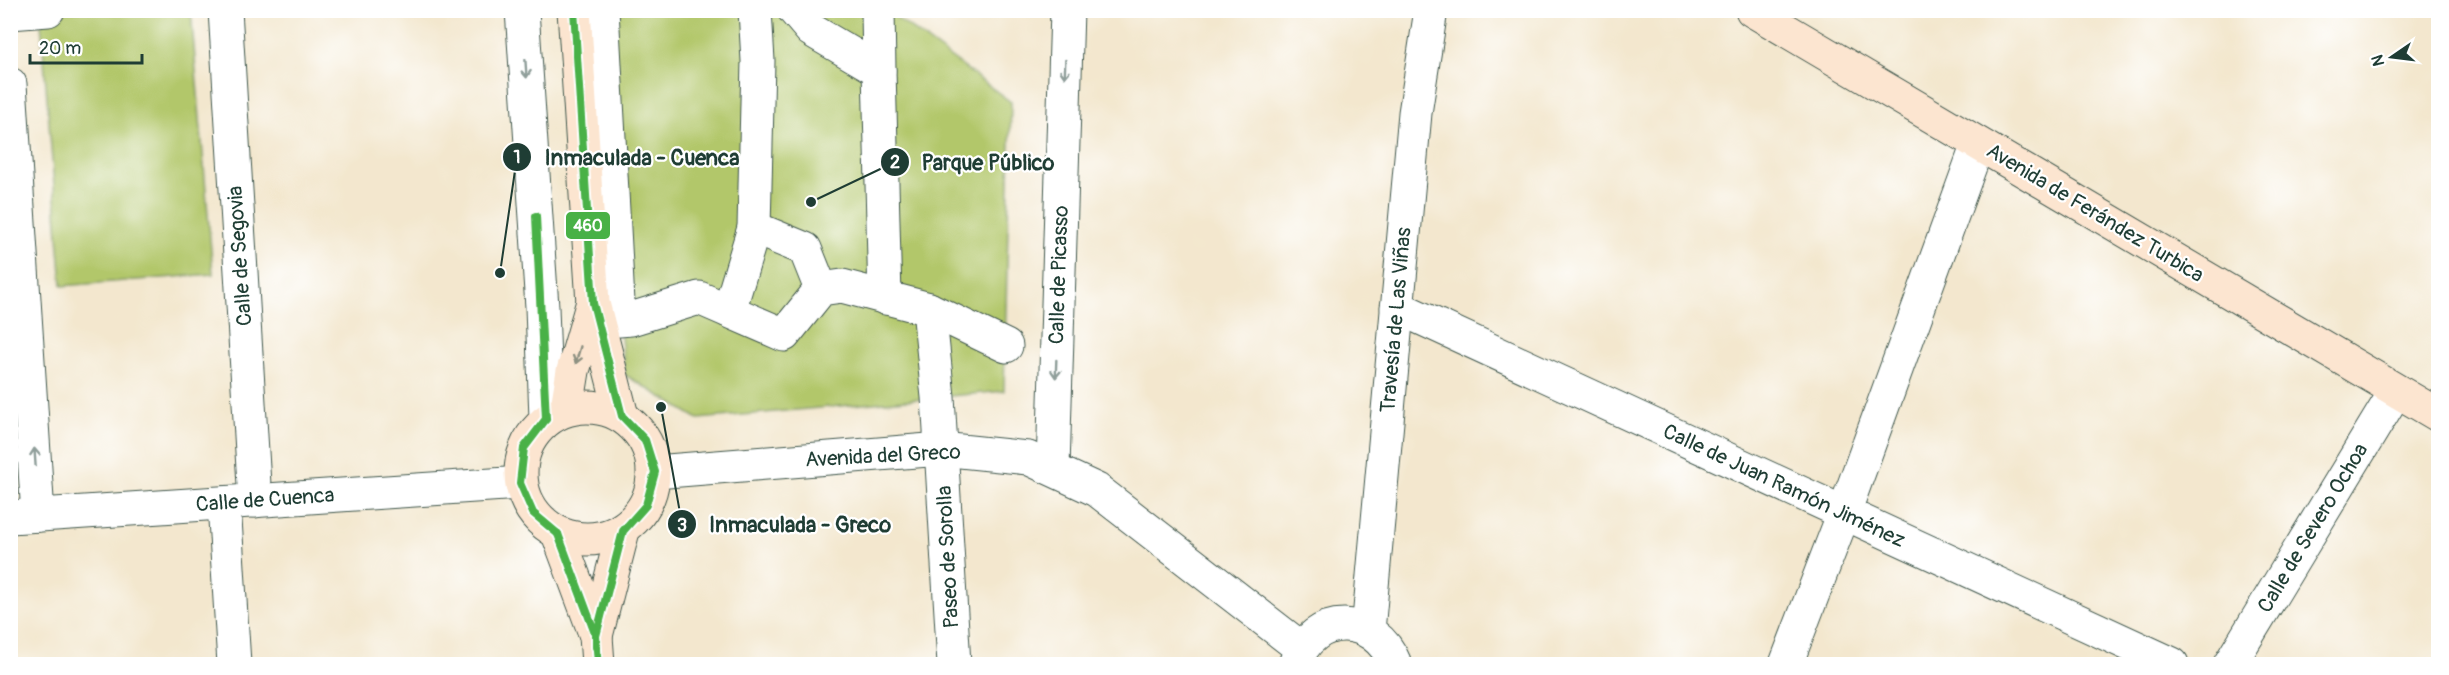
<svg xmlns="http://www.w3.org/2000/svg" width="2449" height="675" font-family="Pangolin,sans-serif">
	<rect width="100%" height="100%" fill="#fff"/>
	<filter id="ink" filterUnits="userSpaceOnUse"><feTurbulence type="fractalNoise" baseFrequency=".0167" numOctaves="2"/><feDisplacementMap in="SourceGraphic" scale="12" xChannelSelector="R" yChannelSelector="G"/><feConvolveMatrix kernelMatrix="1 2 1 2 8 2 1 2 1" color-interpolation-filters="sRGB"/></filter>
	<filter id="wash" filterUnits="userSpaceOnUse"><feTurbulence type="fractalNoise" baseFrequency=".008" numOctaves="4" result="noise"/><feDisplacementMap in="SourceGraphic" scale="24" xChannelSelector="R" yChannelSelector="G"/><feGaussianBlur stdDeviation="1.35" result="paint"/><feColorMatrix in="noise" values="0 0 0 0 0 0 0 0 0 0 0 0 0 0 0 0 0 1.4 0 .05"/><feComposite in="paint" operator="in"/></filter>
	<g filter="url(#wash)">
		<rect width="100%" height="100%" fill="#f3e7ce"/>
		<g fill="#b2c76b" stroke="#688250" stroke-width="1.5">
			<path d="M40 11H191L213 274 62 286Z"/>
			<path d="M602 11H887L1011 102 1004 391 698 419 625 375 619 320Z"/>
		</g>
	</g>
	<g filter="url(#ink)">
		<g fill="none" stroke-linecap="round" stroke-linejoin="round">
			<defs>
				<g id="street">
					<path d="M225 10 255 501"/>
					<path d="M522 10 542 307 546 419"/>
					<path d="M602 10 619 320 631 319 699 298 784 335 821 289 842 286 929 309 938 397 954 664"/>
					<path d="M794 10 811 30 879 70 885 298"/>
					<path d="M878 10 879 70"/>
					<path d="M10 13 48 10"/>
					<path d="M10 84 38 515"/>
					<path d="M754 228 805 249 821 289"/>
					<path d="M1397 307 2172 664"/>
					<path d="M929 309 1006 346"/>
					<path d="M729 311 754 228 758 61 755 10"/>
					<path d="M1053 468 1067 10"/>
					<path d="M655 472 941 449 1028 458 1097 490 1301 648"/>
					<path d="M224 503 234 664"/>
					<path d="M10 517 520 483"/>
					<path d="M1368 631 1415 113 1431 10"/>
					<path d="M1295 664C1313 611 1375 613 1395 664"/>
					<path d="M1786 664 1844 513 1978 144"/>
					<path d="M2230 664 2396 391"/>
				</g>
				<g id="secondary">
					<path d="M574 10 593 303 622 416"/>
					<path d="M1752 10 2438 415"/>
					<circle cx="587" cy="473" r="66"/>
					<path d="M567 408 573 371 592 305"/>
					<path d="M558 534 596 636 598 664"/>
					<path d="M596 636 623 531"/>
				</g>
			</defs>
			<use href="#street" stroke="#3f564b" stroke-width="35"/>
			<use href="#secondary" stroke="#3f564b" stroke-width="35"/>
			<use href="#street" stroke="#fff" stroke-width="33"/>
			<use href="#secondary" stroke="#fce5d0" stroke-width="33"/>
			<defs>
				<g id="bus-1">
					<path d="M574 10 593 303 622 416 645 440 655 472 646 505 623 531 596 636 598 664"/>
					<path d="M536 216 546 419"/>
					<path d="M546 419 524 448 520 483 533 513 558 534"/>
					<path d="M558 534 596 636V647"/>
				</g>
			</defs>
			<use href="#bus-1" stroke="#fff" stroke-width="12"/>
			<use href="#bus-1" stroke="#48b146" stroke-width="8"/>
		</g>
		<defs><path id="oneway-shaft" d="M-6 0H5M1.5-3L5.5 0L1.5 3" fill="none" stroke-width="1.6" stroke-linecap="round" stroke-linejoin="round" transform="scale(1.5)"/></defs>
		<g stroke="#8f9e9a">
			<use href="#oneway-shaft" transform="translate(526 69) rotate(86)"/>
			<use href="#oneway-shaft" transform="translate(1065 69) rotate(92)"/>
			<use href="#oneway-shaft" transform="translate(1056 369) rotate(92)"/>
			<use href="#oneway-shaft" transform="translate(35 457) rotate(-94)"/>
		</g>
		<use stroke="#8e9182" href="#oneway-shaft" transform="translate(578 355) rotate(106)"/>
	</g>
	<g text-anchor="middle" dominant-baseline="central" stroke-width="4.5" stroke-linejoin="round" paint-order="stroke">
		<g font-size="21" fill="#1f3d34" stroke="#fff">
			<text transform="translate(2095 213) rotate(31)">Avenida de Ferández Turbica</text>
			<text transform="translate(240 256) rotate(-94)">Calle de Segovia</text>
			<text transform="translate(1059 275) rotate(-88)">Calle de Picasso</text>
			<text transform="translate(1396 320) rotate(-85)">Travesía de Las Viñas</text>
			<text transform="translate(883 456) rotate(-3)">Avenida del Greco</text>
			<text transform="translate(1784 486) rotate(25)">Calle de Juan Ramón Jiménez</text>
			<text transform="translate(265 500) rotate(-4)">Calle de Cuenca</text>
			<text transform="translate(2313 528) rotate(-59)">Calle de Severo Ochoa</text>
			<text transform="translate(948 557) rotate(-93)">Paseo de Sorolla</text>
		</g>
	</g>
	<path fill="none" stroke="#1f3d34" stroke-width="2" d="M500 273L517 157M811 202L895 162M661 407L682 524"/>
	<g fill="#1f3d34" stroke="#fff" stroke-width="2">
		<circle cx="500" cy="273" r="6"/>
		<circle cx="811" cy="202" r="6"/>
		<circle cx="661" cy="407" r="6"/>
		<circle cx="517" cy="157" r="15"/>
		<circle cx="895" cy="162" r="15"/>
		<circle cx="682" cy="524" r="15"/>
	</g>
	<g font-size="18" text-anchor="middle" font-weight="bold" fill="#fff">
		<text x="517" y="163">1</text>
		<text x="895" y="168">2</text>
		<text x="682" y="531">3</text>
	</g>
	<g font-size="22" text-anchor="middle" font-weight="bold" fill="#1f3d34" stroke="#fff" stroke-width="4.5" stroke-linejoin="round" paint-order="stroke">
		<text x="642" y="165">Inmaculada - Cuenca</text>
		<text x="988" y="170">Parque Público</text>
		<text x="800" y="532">Inmaculada - Greco</text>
	</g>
	<rect stroke="#fff" stroke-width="2" x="565" y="211" width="46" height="29" rx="6" fill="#48b146"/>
	<g font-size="16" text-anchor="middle" font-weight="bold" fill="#fff">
		<text x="588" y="231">460</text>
	</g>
	<rect width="2449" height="675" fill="none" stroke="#fff" stroke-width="36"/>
	<g transform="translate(2392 57) rotate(256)" stroke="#ffffff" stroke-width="4.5" paint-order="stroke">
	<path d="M0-4.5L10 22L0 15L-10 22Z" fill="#1f3d34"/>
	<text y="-9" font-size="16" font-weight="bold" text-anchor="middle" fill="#1f3d34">N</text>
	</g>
	<path d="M30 54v9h112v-9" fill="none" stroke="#1f3d34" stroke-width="3"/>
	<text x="39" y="54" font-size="18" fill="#1f3d34" stroke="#ffffff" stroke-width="4.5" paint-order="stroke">20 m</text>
</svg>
